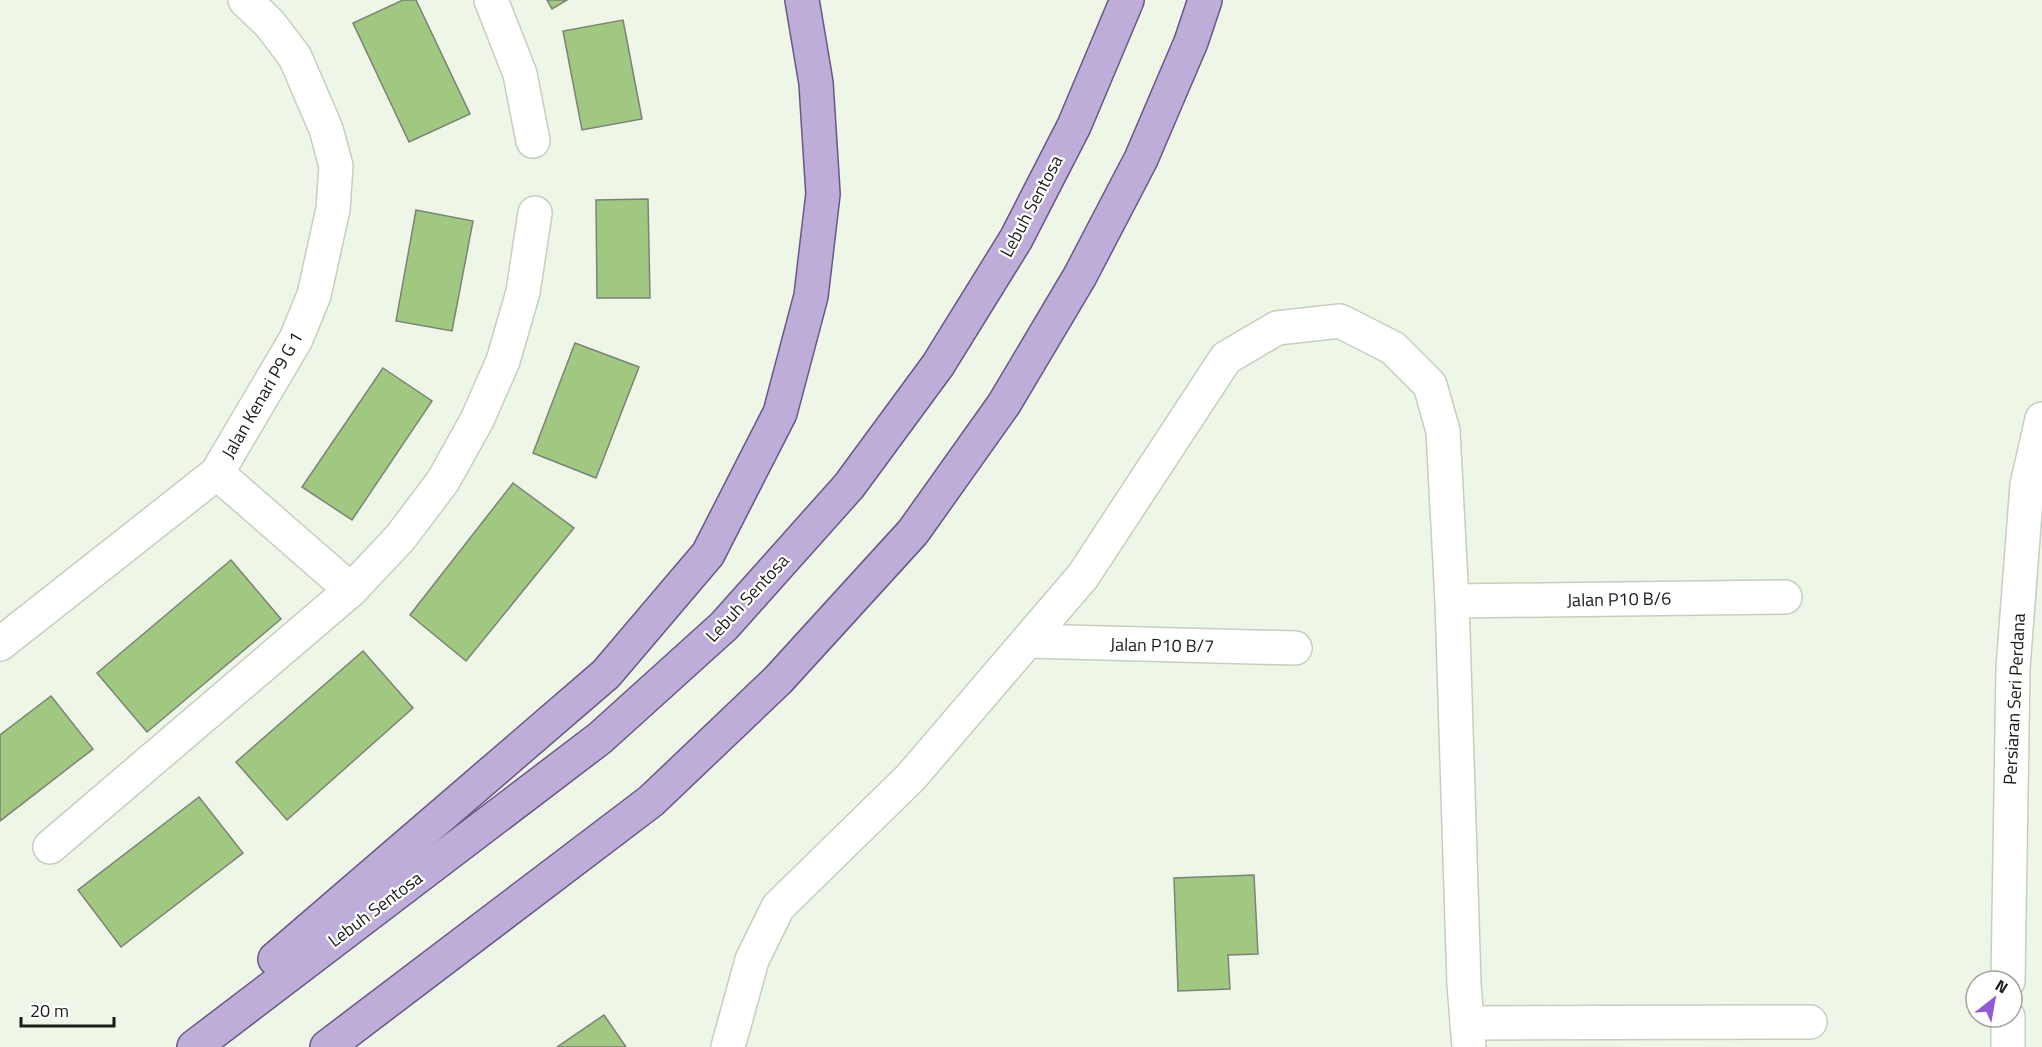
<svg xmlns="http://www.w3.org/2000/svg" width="2042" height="1047" font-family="'Titillium Web',sans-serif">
	<rect width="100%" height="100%" fill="#edf6e7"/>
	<g fill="#a1c880" stroke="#7b8375" stroke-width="1.5">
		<path d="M403 0H416L470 114 409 142 353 23Z"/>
		<path d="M547 0H567L552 9Z"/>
		<path d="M623 20 642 119 582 130 563 31Z"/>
		<path d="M648 199 650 298H597L596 200Z"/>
		<path d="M416 210 473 221 452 331 396 321Z"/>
		<path d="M575 343 639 367 596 478 533 453Z"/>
		<path d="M383 368 432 401 352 520 302 487Z"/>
		<path d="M513 483 574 528 466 661 410 615Z"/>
		<path d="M231 560 281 619 147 732 97 673Z"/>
		<path d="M363 651 413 708 287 820 236 762Z"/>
		<path d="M51 696 93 749 0 821V735Z"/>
		<path d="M199 797 243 853 121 947 78 890Z"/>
		<path d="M1254 875 1258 954 1228 955 1230 989 1178 991 1174 878Z"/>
		<path d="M604 1015 626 1047H557Z"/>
	</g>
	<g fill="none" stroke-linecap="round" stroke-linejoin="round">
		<defs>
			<g id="minor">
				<path d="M491 0 520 74 533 141"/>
				<path d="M217 473 351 590"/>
				<path d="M1452 601 1785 597"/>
				<path d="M1028 641 1295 648"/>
				<path d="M0 644 217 473 296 339 314 295 333 209 336 166 326 129 295 57 270 24 245 0"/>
				<path d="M50 847 351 590 400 538 443 481 477 420 503 361 523 292 535 213"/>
				<path d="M2008 981 2013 668 2027 485 2042 419"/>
				<path d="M1467 1023 1810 1022"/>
				<path d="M728 1047 752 960 778 907 911 777 1083 576 1226 358 1277 328 1340 321 1393 348 1430 385 1443 431 1452 601 1464 984 1469 1047"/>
				<path d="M2008 1047V1017"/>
			</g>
			<g id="major">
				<path d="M275 959 606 674 708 554 780 413 811 296 823 194 816 83 802 0"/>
				<path d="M194 1047 600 738 724 626 849 486 938 365 1016 239 1074 126 1127 0"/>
				<path d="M327 1047 651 801 778 680 913 532 1004 404 1080 276 1141 159 1191 42 1205 0"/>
			</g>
		</defs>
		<use href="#minor" stroke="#c6cebf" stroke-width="36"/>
		<use href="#major" stroke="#685784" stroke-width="36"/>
		<use href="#minor" stroke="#fff" stroke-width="33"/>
		<use href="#major" stroke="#beadd9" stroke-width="33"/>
	</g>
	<g text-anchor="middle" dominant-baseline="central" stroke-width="4.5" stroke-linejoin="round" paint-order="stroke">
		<g font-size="18" fill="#191c16" stroke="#fff">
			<text transform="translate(1031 206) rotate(-62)">Lebuh Sentosa</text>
			<text transform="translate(262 395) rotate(-60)">Jalan Kenari P9 G 1</text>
			<text transform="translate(747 598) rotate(-47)">Lebuh Sentosa</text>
			<text transform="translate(1619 599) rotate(-1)">Jalan P10 B/6</text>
			<text transform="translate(1162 645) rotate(1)">Jalan P10 B/7</text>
			<text transform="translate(2014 699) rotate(-87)">Persiaran Seri Perdana</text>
			<text transform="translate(375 909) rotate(-37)">Lebuh Sentosa</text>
		</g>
	</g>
	<g transform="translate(1994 999) rotate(31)"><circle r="28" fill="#ffffff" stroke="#a3a4a2" stroke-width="1.5"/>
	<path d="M0-4.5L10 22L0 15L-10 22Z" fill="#8f5ad3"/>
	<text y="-9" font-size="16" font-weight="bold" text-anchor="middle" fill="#191c16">N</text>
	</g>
	<path d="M21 1017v9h93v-9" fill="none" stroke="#191c16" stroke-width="3"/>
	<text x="30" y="1017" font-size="18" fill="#191c16" stroke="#ffffff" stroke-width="4.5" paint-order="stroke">20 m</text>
</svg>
